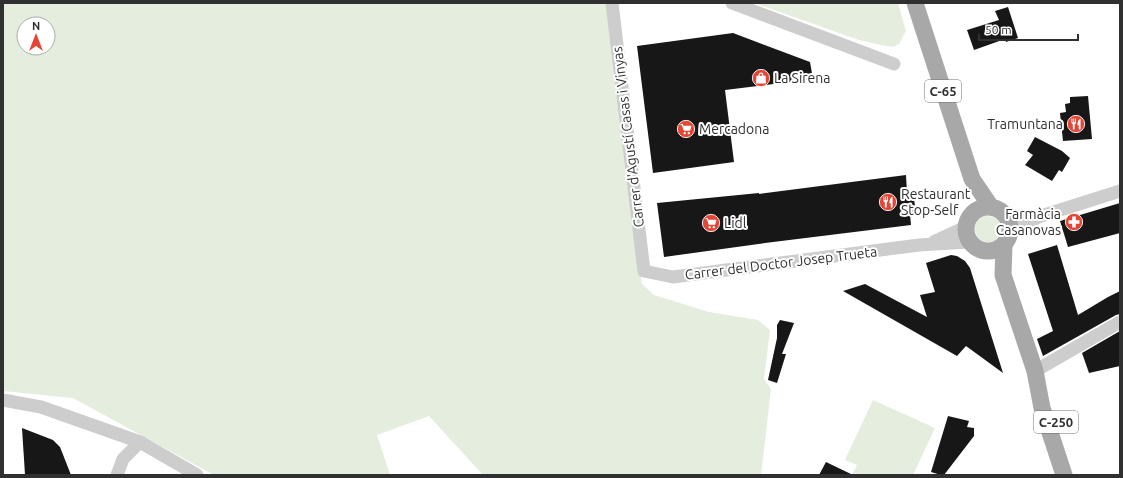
<svg xmlns="http://www.w3.org/2000/svg" width="1123" height="478" font-family="Ubuntu,sans-serif">
	<rect width="100%" height="100%" fill="#fff"/>
	<g fill="#e4edde" fill-rule="evenodd">
		<path d="M3 3H606L640 271 642 284 654 295 709 312 758 320 770 330 764 379 771 389 761 475H483L429 416 377 435 390 475H214L73 398 3 391ZM24 24H48V48H24Z"/>
		<path d="M754 3H898L906 31 899 44 893 47 881 45 859 40Z"/>
		<path d="M985 216C1002 216 1005 229 995 241 991 242 988 242 985 242 977 240 972 229 977 221 979 219 982 217 985 216Z"/>
		<path d="M873 400 935 428 913 475H852L857 465 845 460Z"/>
	</g>
	<g fill="#171717">
		<path d="M1008 7 1018 38 1006 42 1005 39 974 50 967 30 999 20 995 11Z"/>
		<path d="M733 33 810 62 813 79 725 90 734 162 653 173 637 46Z"/>
		<path d="M1088 96 1092 139 1063 141 1060 113 1066 112 1065 104 1070 103V97Z"/>
		<path d="M1035 137 1062 151 1070 158 1062 172 1059 170 1052 181 1025 165 1033 155 1027 151Z"/>
		<path d="M906 175 907 193 913 192 916 213 910 214 911 225 765 243 664 257 657 203 759 193V194Z"/>
		<path d="M1120 203V233L1068 247 1060 221Z"/>
		<path d="M1057 245 1078 315 1108 297 1120 291V314L1116 315 1043 356 1037 339 1053 331 1028 254Z"/>
		<path d="M951 255 957 256 965 261 970 268 1003 373 966 346 957 356 843 291 865 284 927 317 920 295 935 292 926 263Z"/>
		<path d="M780 320 794 323 782 354H786L777 383 768 380 777 338V325Z"/>
		<path d="M1120 331V366L1089 373 1082 353Z"/>
		<path d="M948 416 969 421 967 427 974 428V436L944 475H941L931 472Z"/>
		<path d="M22 428 53 440 60 447 71 475H25Z"/>
		<path d="M826 462 853 475H819Z"/>
	</g>
	<g fill="none" stroke-linecap="round" stroke-linejoin="round">
		<g stroke="#cdcdcd" stroke-width="13">
			<path d="M612 3 644 271 673 277 919 245 969 242"/>
			<path d="M732 3 894 64"/>
			<path d="M1007 218 1038 217 1120 191"/>
			<path d="M1010 231 1025 226 1035 219"/>
			<path d="M935 241 940 239 966 227"/>
			<path d="M1035 371 1120 322"/>
			<path d="M3 400 41 407 140 442 197 475"/>
			<path d="M117 475 123 459 140 442"/>
		</g>
		<g stroke="#a8a8a8" stroke-width="17">
			<path d="M915 3 972 179 991 207"/>
			<circle cx="988" cy="229" r="22"/>
			<path d="M1004 245 1003 275 1035 371 1042 408 1064 475"/>
		</g>
	</g>
	<defs>
		<symbol id="shop-disc" viewBox="-11 -11 22 22"><circle r="9.5" fill="#e44535" stroke="#fff"/><path d="M-5-2.5h2.3a2.7 3.5 0 0 1 5.4 0H5L5.5 6h-11ZM-1.5-2.5h3a1.5 2.3 0 0 0-3 0Z" fill="#fff"/></symbol>
		<symbol id="restaurant-disc" viewBox="-11 -11 22 22"><circle r="9.5" fill="#e44535" stroke="#fff"/><path d="M-5-6h1v4h1v-4h1v4h1v-4h1v5L-1.5 .5V6h-2V.5L-5-1ZM5-6V6H3V1.5H1.5Q1.5-4 5-6Z" fill="#fff"/></symbol>
		<symbol id="supermarket-disc" viewBox="-11 -11 22 22"><circle r="9.5" fill="#e44535" stroke="#fff"/><path d="M-6-5.5h2.5l.6 2H6L4.5 2H-2.5L-4.4-4H-6ZM-1.5 3.2a1.3 1.3 0 1 0 .1 0ZM3 3.2a1.3 1.3 0 1 0 .1 0Z" fill="#fff"/></symbol>
		<symbol id="pharmacy-disc" viewBox="-11 -11 22 22"><circle r="9.5" fill="#e44535" stroke="#fff"/><path d="M-2-6h4v4h4v4h-4v4h-4v-4h-4v-4h4Z" fill="#fff"/></symbol>
	</defs>
	<g fill-rule="evenodd">
		<use href="#shop-disc" x="751" y="68" width="20" height="20"/>
		<use href="#restaurant-disc" x="1066" y="114" width="20" height="20"/>
		<use href="#supermarket-disc" x="676" y="119" width="20" height="20"/>
		<use href="#restaurant-disc" x="878" y="192" width="20" height="20"/>
		<use href="#pharmacy-disc" x="1064" y="212" width="20" height="20"/>
		<use href="#supermarket-disc" x="701" y="213" width="20" height="20"/>
	</g>
	<g text-anchor="middle" dominant-baseline="central" stroke-width="4" stroke-linejoin="round" paint-order="stroke">
		<g fill="#fff" stroke="#6e6e6e" stroke-width="1">
			<rect x="925" y="80" width="36" height="22" rx="3"/>
			<rect x="1034" y="411" width="44" height="22" rx="3"/>
		</g>
		<g font-size="13" font-weight="bold" fill="#303030">
			<text x="943" y="91">C-65</text>
			<text x="1056" y="422">C-250</text>
		</g>
		<g font-size="14" fill="#303030" stroke="#fff" text-anchor="start">
			<text x="774" y="78">La Sirena</text>
			<text x="1063" y="124" text-anchor="end">Tramuntana</text>
			<text x="699" y="129">Mercadona</text>
			<text x="901" y="194">Restaurant<tspan x="901" dy="16">Stop-Self</tspan></text>
			<text x="1061" y="214" text-anchor="end">Farmàcia<tspan x="1061" dy="16">Casanovas</tspan></text>
			<text x="724" y="223">Lidl</text>
		</g>
		<g font-size="14" fill="#303030" stroke="#fff">
			<text transform="translate(628 137) rotate(-97)">Carrer d'Agustí Casas i Vinyas</text>
			<text transform="translate(781 263) rotate(-7)">Carrer del Doctor Josep Trueta</text>
		</g>
	</g>
	<rect width="1123" height="478" fill="none" stroke="#303030" stroke-width="8"/>
	<g transform="translate(36 36)"><circle r="19" fill="#ffffff" stroke="#acacac"/>
	<path d="M0-3L7 15L0 10L-7 15Z" fill="#e44535"/>
	<text y="-6" font-size="11" font-weight="bold" text-anchor="middle" fill="#303030">N</text>
	</g>
	<path d="M979 34v6h99v-6" fill="none" stroke="#303030" stroke-width="2"/>
	<text x="985" y="34" font-size="12" fill="#303030" stroke="#ffffff" stroke-width="3" paint-order="stroke">50 m</text>
</svg>
